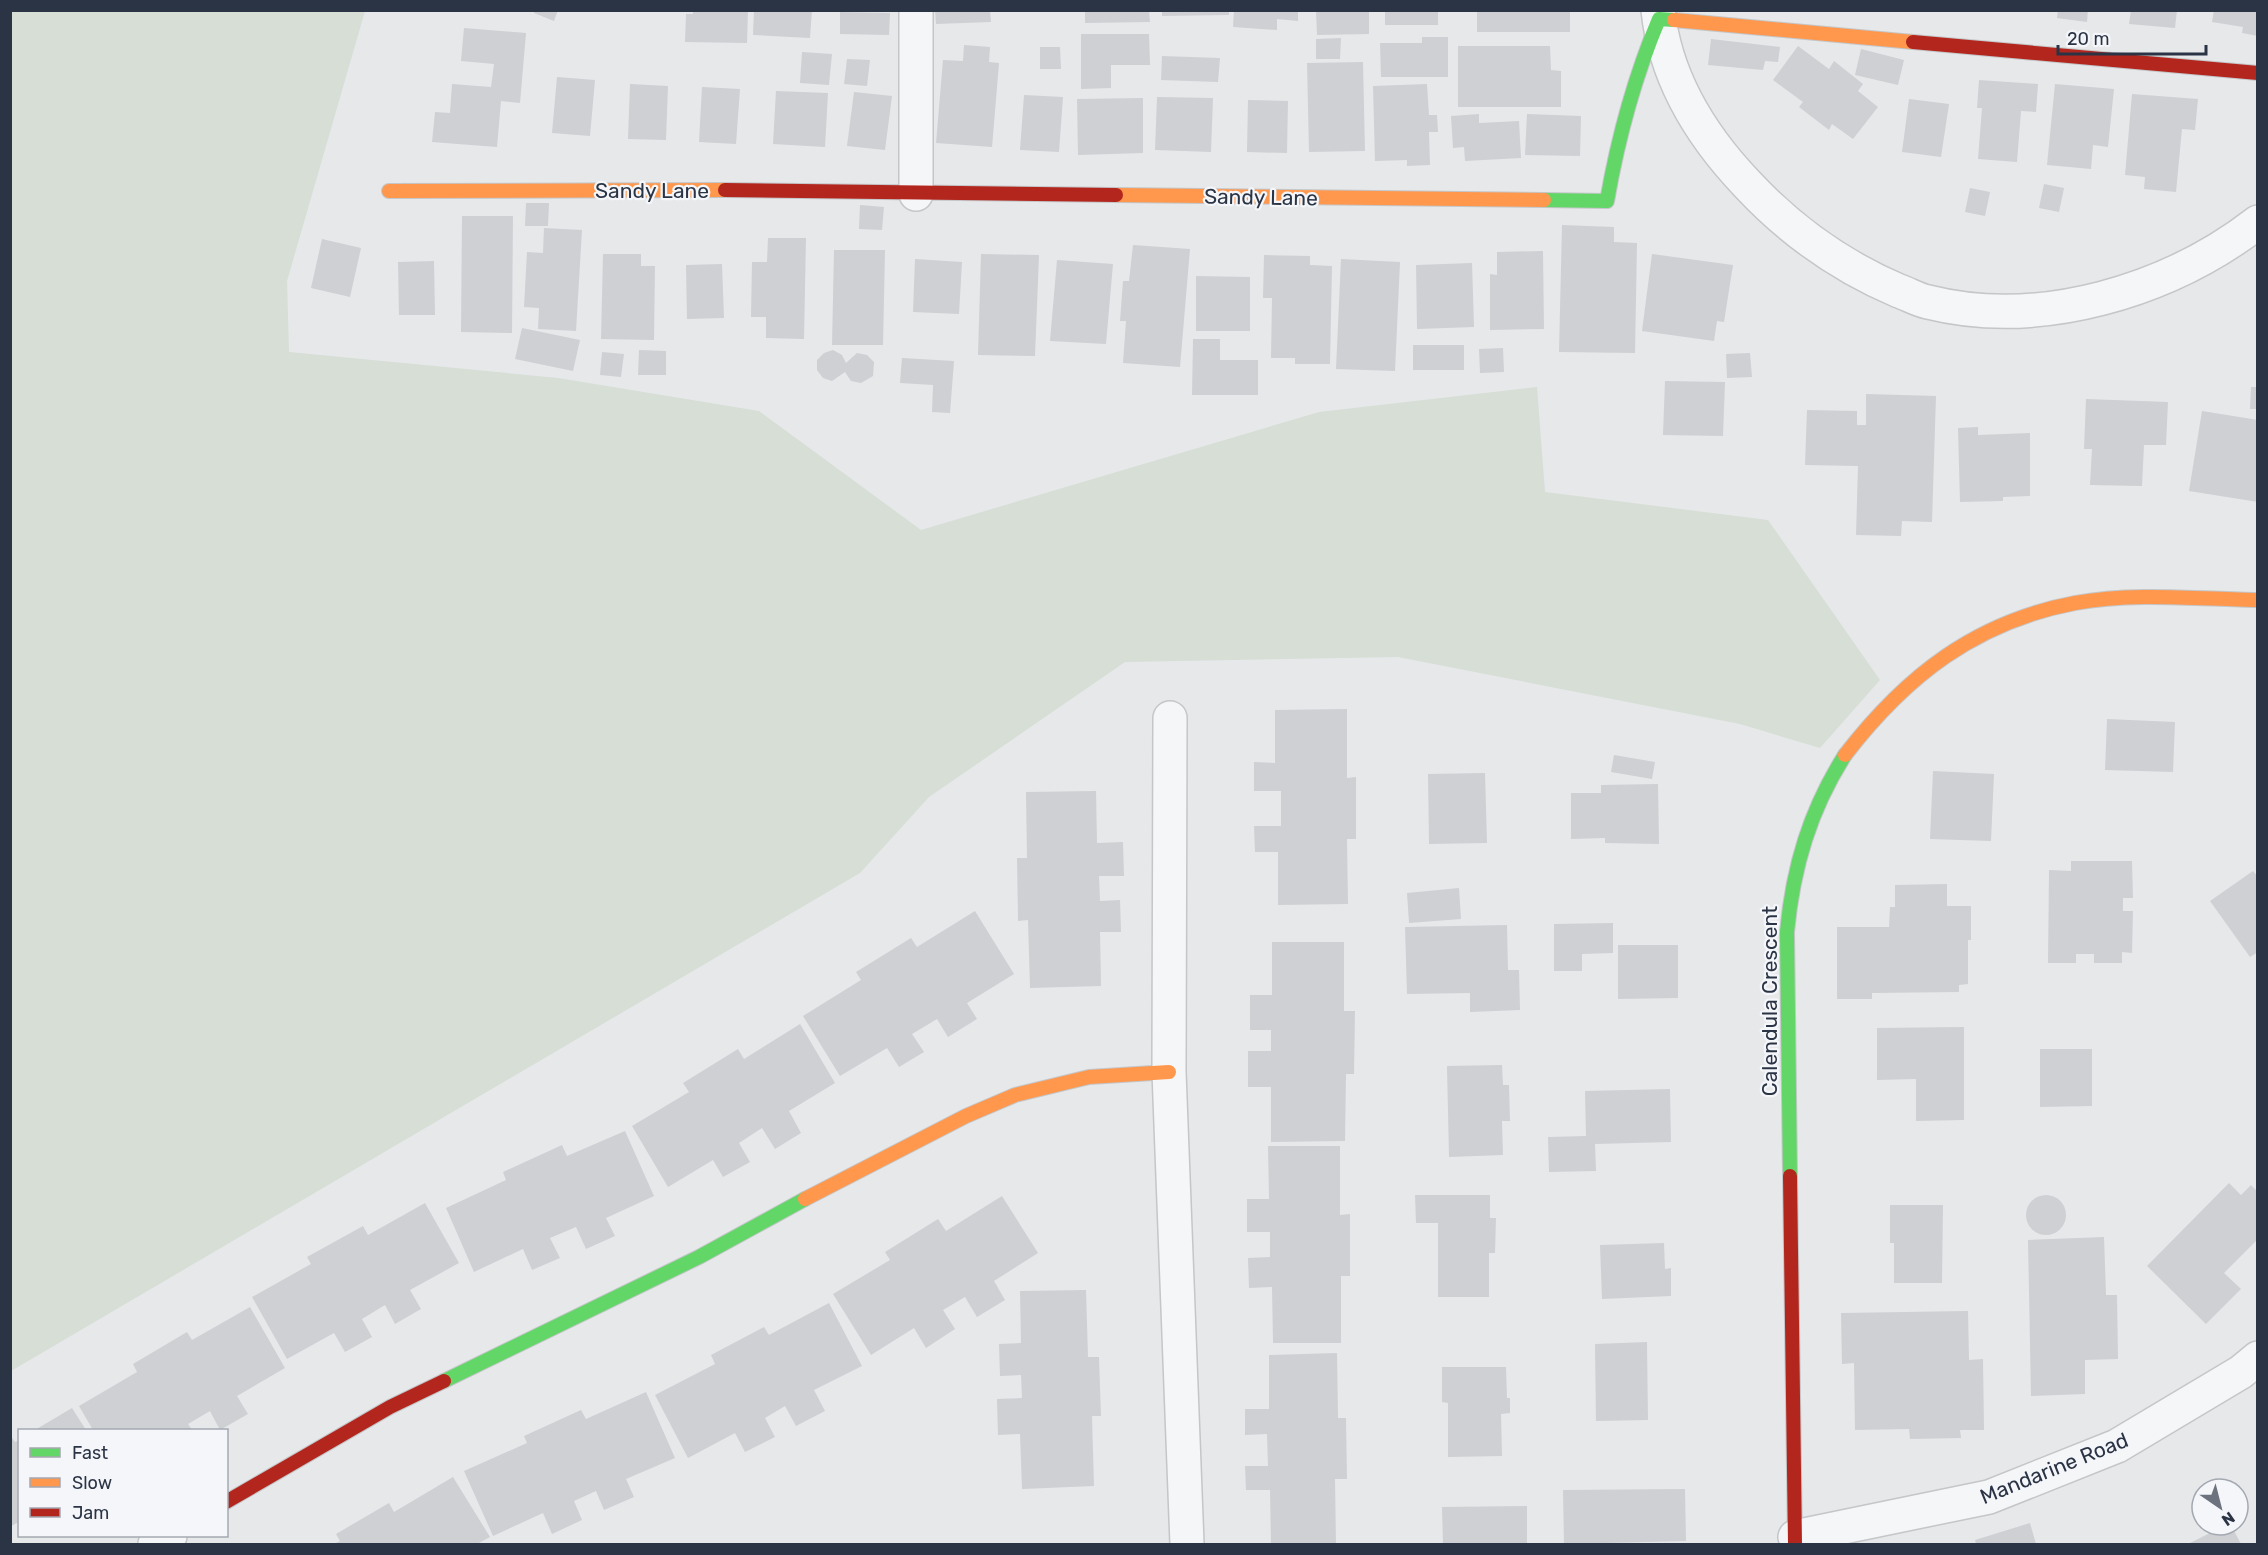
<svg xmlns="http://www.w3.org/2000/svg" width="2268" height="1555" font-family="Rubik,sans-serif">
	<rect width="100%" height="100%" fill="#e6e8ea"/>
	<path fill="#d6ded6" d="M10 11H365L287 281 289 352 558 378 759 411 921 530 1319 412 1537 387 1545 492 1768 520 1880 680 1820 748 1740 724 1398 657 1125 662 929 797 860 873 11 1371Z"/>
	<g fill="#ced0d3">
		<path d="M535 10H558L554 21 534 13Z"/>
		<path d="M693 10H748L747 43 685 42 686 14H693Z"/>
		<path d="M754 10H812L810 38 753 35Z"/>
		<path d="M935 10H990L991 22 936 24Z"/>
		<path d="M1085 10H1149L1150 22 1085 23Z"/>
		<path d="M1162 10H1229V15L1162 16Z"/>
		<path d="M1234 10H1298V21L1277 19V30L1233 27Z"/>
		<path d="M1316 10H1369V34L1317 35Z"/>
		<rect x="1385" y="10" width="53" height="15"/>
		<rect x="1477" y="10" width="93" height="22"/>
		<path d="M2058 10H2088L2087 22 2057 18Z"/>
		<path d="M2131 10H2177L2175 28 2129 24Z"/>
		<path d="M2214 10H2258V36L2242 33 2243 27 2212 22Z"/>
		<path d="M840 12 890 13 889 35 840 34Z"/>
		<path d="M464 28 526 33 520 103 501 101 497 147 432 142 435 112 450 113 452 84 491 87 494 64 461 61Z"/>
		<path d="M1081 34H1149L1150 65H1111V88L1081 89Z"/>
		<path d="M1422 37H1448V77H1381L1380 43H1422Z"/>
		<path d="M1341 38 1340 59H1316V39Z"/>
		<path d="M1711 39 1780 47 1778 62 1765 61 1763 70 1708 65Z"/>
		<path d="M964 45 990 47 989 62 999 63 992 147 936 143 943 60 963 61Z"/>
		<path d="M1458 46H1550L1551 70 1561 71V107H1458Z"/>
		<path d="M1798 46 1829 69 1834 61 1863 84 1858 91 1878 107 1853 139 1832 124 1829 130 1799 107 1803 102 1773 80Z"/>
		<path d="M1040 47H1060L1061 69H1040Z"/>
		<path d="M1861 49 1904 60 1898 85 1855 75Z"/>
		<path d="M802 52 832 54 829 85 800 83Z"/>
		<path d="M1162 56 1220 58 1218 82 1161 80Z"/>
		<path d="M847 59 870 60 867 86 844 84Z"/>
		<path d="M1363 62 1365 151 1309 152 1307 63Z"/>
		<path d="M557 77 595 80 590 136 552 133Z"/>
		<path d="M1979 80 2038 84 2036 112 2021 111 2017 162 1978 159 1982 108H1977Z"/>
		<path d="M630 84 668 86 666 140 628 139Z"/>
		<path d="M1427 84 1429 115H1437L1438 132H1429L1430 165 1407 166V160L1375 161 1373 86Z"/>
		<path d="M2055 84 2114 89 2108 147 2093 145 2091 169 2047 165Z"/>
		<path d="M702 87 740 89 736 144 699 142Z"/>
		<path d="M776 91 828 93 825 147 773 144Z"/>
		<path d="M854 92 892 96 885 150 847 146Z"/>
		<path d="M2132 94 2198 99 2195 130 2182 129 2176 192 2144 189 2145 177 2125 175Z"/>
		<path d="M1024 95 1063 97 1059 152 1020 150Z"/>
		<path d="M1157 97 1213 98 1211 152 1155 150Z"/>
		<path d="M1143 98V153L1078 155 1077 99Z"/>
		<path d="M1909 99 1949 104 1941 157 1902 152Z"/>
		<path d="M1248 100 1288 101 1287 153 1247 152Z"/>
		<path d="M1479 114V123L1519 121 1521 158 1465 161 1464 147 1453 148 1451 116Z"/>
		<path d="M1527 114 1581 116 1580 156 1525 155Z"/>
		<path d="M2044 184 2064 188 2059 212 2039 208Z"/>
		<path d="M1970 188 1990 192 1985 216 1965 212Z"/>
		<path d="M526 203H549L548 226H525Z"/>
		<path d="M860 205 884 207 882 230 859 229Z"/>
		<path d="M462 216H513L512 333 461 332Z"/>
		<path d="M1562 225 1614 227V242L1637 243 1635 353 1559 352Z"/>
		<path d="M544 228 582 230 576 331 538 329 539 308 524 307 527 252 543 253Z"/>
		<path d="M768 238H806L804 339 766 338V317H751L752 262H767Z"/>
		<path d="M322 239 361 248 350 297 311 288Z"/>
		<path d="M1133 245 1190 249 1180 367 1123 363 1126 321H1120L1123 281H1129Z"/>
		<path d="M834 250H885L883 345H832Z"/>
		<path d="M1543 251 1544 329 1490 330V274L1497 275V252Z"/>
		<path d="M603 254H641V266H655L654 340 601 339Z"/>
		<path d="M981 254 1039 255 1035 356 978 355Z"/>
		<path d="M1652 254 1733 265 1724 322 1717 321 1714 341 1642 331Z"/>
		<path d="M1264 255 1310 256V265L1332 266 1330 364H1295V358H1271L1272 298H1263Z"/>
		<path d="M915 259 962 262 959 314 913 312Z"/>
		<path d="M1341 259 1400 262 1395 371 1336 369Z"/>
		<path d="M1057 260 1113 264 1106 344 1050 341Z"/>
		<path d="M434 261 435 315H399L398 262Z"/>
		<path d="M1472 263 1474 327 1417 329 1416 265Z"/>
		<path d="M722 264 724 318 687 319 686 265Z"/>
		<path d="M1196 276 1250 277V331H1196Z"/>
		<path d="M522 328 580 340 573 371 515 359Z"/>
		<path d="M1193 339H1220V360H1258V395H1192Z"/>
		<rect x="1413" y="345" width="51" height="25"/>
		<path d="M1503 348 1504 372 1480 373 1479 349Z"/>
		<path d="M639 350 666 351V375H638Z"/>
		<path d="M833 350 842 355 846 363 857 353 867 355 874 362 873 376 861 383 851 381 845 372 832 381 823 378 817 370V360L824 353Z"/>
		<path d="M602 352 624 354 621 377 600 375Z"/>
		<path d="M1750 353 1752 377 1727 378 1726 354Z"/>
		<path d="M902 358 954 361 950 413 932 412 933 385 900 383Z"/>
		<path d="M1665 381 1725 382 1723 436 1663 435Z"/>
		<path d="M2251 387H2258V409H2250Z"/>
		<path d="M1866 394 1936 396 1932 522 1902 521 1901 536 1856 535 1858 466 1805 465 1807 410 1857 411V425H1866Z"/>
		<path d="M2086 399 2168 402 2166 445H2144L2142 486 2090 485 2092 449H2084Z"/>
		<path d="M2202 411 2258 420V502L2189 491Z"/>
		<path d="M1978 427V435L2030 433V496L2003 497V501L1960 502 1958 428Z"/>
		<path d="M1347 709V778L1356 777V839H1347L1348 904 1278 905V852H1255L1254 826H1281V791H1254V762L1275 763V710Z"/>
		<path d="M2107 719 2175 722 2173 772 2105 770Z"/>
		<path d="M1614 755 1655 762 1652 779 1611 772Z"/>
		<path d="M1933 771 1994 774 1991 841 1930 839Z"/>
		<path d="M1485 773 1487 843 1429 844 1428 774Z"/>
		<path d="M1658 784 1659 844 1605 843V838L1571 839V793H1601V785Z"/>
		<path d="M1096 791 1097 843 1123 842 1124 876H1099L1100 901 1120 900 1121 932H1100L1101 986 1030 988 1028 920 1018 921 1017 858H1027L1026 792Z"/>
		<path d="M2071 861H2132L2133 898H2123V911H2133L2132 953 2122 952V963H2094V954H2076V963H2048L2049 870 2071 871Z"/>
		<path d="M2253 871 2258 877V952L2250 957 2210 901Z"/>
		<path d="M1947 884V906H1971V940H1968V984L1959 985V992L1872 993V999H1837V927H1889L1890 907H1895V885Z"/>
		<path d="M1459 888 1461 919 1409 923 1407 893Z"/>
		<path d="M975 911 1014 974 967 1003 977 1019 948 1037 937 1019 912 1034 924 1052 899 1067 887 1048 840 1076 803 1016 861 980 856 972 911 938 917 947Z"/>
		<path d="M1613 923V953L1582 954V971H1554V924Z"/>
		<path d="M1507 925 1508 970H1519L1520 1010 1470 1012V993L1407 994 1405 927Z"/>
		<path d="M1272 942H1344V1011H1355L1354 1074H1346L1345 1141 1271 1142V1087H1248V1051H1271V1030H1250V995H1272Z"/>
		<path d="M1618 945H1678V998L1618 999Z"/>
		<path d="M800 1024 835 1083 789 1111 801 1133 775 1149 762 1128 739 1143 750 1162 723 1177 713 1160 668 1187 632 1126 689 1092 683 1083 738 1049 744 1059Z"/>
		<path d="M1964 1027V1120L1916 1121V1079L1877 1080V1028Z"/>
		<path d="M2040 1049H2092V1106L2040 1107Z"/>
		<path d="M1502 1065 1503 1085H1509L1510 1121H1502L1503 1155 1449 1157 1447 1066Z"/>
		<path d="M1670 1089 1671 1142 1595 1144 1596 1171 1549 1172 1548 1137 1586 1136 1585 1091Z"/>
		<path d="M625 1131 654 1196 606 1218 615 1236 586 1249 576 1227 550 1238 560 1258 532 1270 523 1249 474 1272 446 1208 506 1180 503 1172 562 1145 567 1156Z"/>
		<path d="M1268 1146H1340V1215L1350 1214V1276H1341V1343H1273L1272 1287 1249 1288 1248 1258 1270 1257V1232H1247V1199H1269Z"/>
		<path d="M2229 1183 2241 1195 2251 1185 2258 1192V1239L2224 1273 2241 1289 2206 1324 2147 1266Z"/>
		<circle cx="2046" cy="1215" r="20"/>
		<path d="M1415 1195H1490V1218H1496L1495 1253H1489V1297H1438V1223H1416Z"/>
		<path d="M1002 1196 1038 1253 994 1281 1005 1300 977 1317 965 1297 943 1310 955 1329 926 1348 914 1328 871 1355 833 1294 890 1260 885 1252 938 1219 946 1231Z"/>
		<path d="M425 1203 459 1263 410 1290 421 1309 395 1324 385 1305 362 1319 372 1337 345 1352 334 1333 287 1359 252 1297 311 1264 307 1257 363 1226 368 1235Z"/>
		<path d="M1890 1205H1943L1942 1283H1894V1243H1890Z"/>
		<path d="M2104 1237 2106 1295H2117L2118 1359 2085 1360V1394L2031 1396 2028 1240Z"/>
		<path d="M1664 1243 1665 1269 1671 1268V1296L1602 1299 1600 1245Z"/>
		<path d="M1086 1290 1088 1357H1099L1101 1416H1092L1094 1486 1022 1489 1020 1434 998 1435 997 1399 1022 1398 1021 1375 1000 1376 999 1344 1021 1343 1020 1291Z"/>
		<path d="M829 1303 862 1366 814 1390 825 1411 796 1426 785 1406 765 1418 775 1437 745 1452 735 1433 688 1458 655 1395 715 1364 711 1355 764 1327 769 1335Z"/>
		<path d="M250 1307 285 1368 237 1396 248 1414 220 1430 210 1411 188 1424 192 1430H93L79 1406 137 1372 133 1364 187 1332 192 1340Z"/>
		<path d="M1968 1311 1969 1360 1983 1359 1984 1430H1960L1961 1438 1910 1439 1909 1429 1855 1430 1854 1363 1842 1364 1841 1313Z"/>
		<path d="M1647 1342 1648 1420 1596 1421 1595 1344Z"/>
		<path d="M1337 1353 1338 1418H1346L1347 1479H1335L1336 1544H1271L1270 1490H1246L1245 1466H1268L1267 1434 1245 1435V1409H1269V1355Z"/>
		<path d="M1442 1367H1506L1507 1398H1510V1413L1501 1414 1502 1456 1448 1457V1403L1442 1402Z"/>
		<path d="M646 1392 675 1458 626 1479 634 1497 604 1510 596 1491 574 1501 582 1520 552 1534 543 1513 493 1536 464 1471 527 1443 524 1436 581 1410 586 1419Z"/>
		<path d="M72 1408 86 1430H35Z"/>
		<path d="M10 1435 15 1442 20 1440V1521L10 1527Z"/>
		<path d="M453 1477 490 1537 477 1544H334L340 1541 336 1534 389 1503 394 1512Z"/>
		<path d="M1685 1489 1686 1541 1564 1544 1563 1490Z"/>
		<path d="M1527 1506V1544H1443L1442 1507Z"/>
		<path d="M2030 1523 2036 1544H1976L1975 1540Z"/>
		<path d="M2226 1525H2231L2241 1544H2188Z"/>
	</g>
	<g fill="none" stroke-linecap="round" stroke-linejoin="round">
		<defs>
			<g id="street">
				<path d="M1658 10C1665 78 1702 137 1748 185 1791 231 1840 266 1899 291 1908 294 1918 300 1928 302 2040 330 2169 291 2258 222"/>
				<path d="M916 194V10"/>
				<path d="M1170 718 1169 1072 1187 1544"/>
				<path d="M1795 1537 1989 1497 2117 1446 2241 1372 2258 1358"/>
				<path d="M155 1544 170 1536"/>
			</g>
			<g id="fast">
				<path d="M1544 200 1607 201C1618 138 1634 78 1659 19L1674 20"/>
				<path d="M1790 1176 1787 932C1793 867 1810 810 1845 755"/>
				<path d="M444 1381 699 1257 805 1199"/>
			</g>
			<g id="slow">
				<path d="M1674 20 1913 42"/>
				<path d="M389 191 725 190"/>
				<path d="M1116 195 1544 200"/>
				<path d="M1845 755C1906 676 1975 622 2075 603 2135 592 2198 599 2258 600"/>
				<path d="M805 1199 966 1116 1015 1095 1089 1077 1169 1072"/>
			</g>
			<g id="jam">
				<path d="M1913 42 2258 73"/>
				<path d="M725 190 1116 195"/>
				<path d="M1790 1176 1795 1544"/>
				<path d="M226 1502 390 1407 444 1381"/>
			</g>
		</defs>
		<use href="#street" stroke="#c4c6c8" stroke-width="36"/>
		<use href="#fast" stroke="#c4c6c8" stroke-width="16"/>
		<use href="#slow" stroke="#c4c6c8" stroke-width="16"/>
		<use href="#jam" stroke="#c4c6c8" stroke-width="16"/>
		<use href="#street" stroke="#f5f6f7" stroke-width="33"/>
		<use href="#fast" stroke="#63d668" stroke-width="14"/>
		<use href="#slow" stroke="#ff974d" stroke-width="14"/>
		<use href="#jam" stroke="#b3261e" stroke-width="14"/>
	</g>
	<g text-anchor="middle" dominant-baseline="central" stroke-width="4.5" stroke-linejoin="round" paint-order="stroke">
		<g font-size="21" fill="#2b3445" stroke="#f4f6f9">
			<text x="652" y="190">Sandy Lane</text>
			<text transform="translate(1261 197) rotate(1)">Sandy Lane</text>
			<text transform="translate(1769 1001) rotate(-90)">Calendula Crescent</text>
			<text transform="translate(2054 1468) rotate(-22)">Mandarine Road</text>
		</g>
	</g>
	<rect width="2268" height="1555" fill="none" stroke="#2b3445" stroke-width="24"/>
	<rect x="18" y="1429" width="210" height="108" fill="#f4f6f9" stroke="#a4a8b1" stroke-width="1.5"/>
	<rect x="30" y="1448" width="30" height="9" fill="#63d668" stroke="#a4a8b1" stroke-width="1.5"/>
	<text x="72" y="1459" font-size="18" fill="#2b3445">Fast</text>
	<rect x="30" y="1478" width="30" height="9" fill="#ff974d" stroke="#a4a8b1" stroke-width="1.5"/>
	<text x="72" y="1489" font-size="18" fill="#2b3445">Slow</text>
	<rect x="30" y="1508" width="30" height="9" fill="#b3261e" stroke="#a4a8b1" stroke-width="1.5"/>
	<text x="72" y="1519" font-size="18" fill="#2b3445">Jam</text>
	<g transform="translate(2220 1507) rotate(145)"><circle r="28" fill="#f4f6f9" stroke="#a4a8b1" stroke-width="1.5"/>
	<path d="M0-4.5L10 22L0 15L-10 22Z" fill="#6c737f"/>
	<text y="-9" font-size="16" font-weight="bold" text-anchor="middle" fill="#2b3445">N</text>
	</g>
	<path d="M2058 45v9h148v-9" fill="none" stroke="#2b3445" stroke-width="3"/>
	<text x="2067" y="45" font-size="18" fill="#2b3445" stroke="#f4f6f9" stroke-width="4.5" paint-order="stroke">20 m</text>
</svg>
